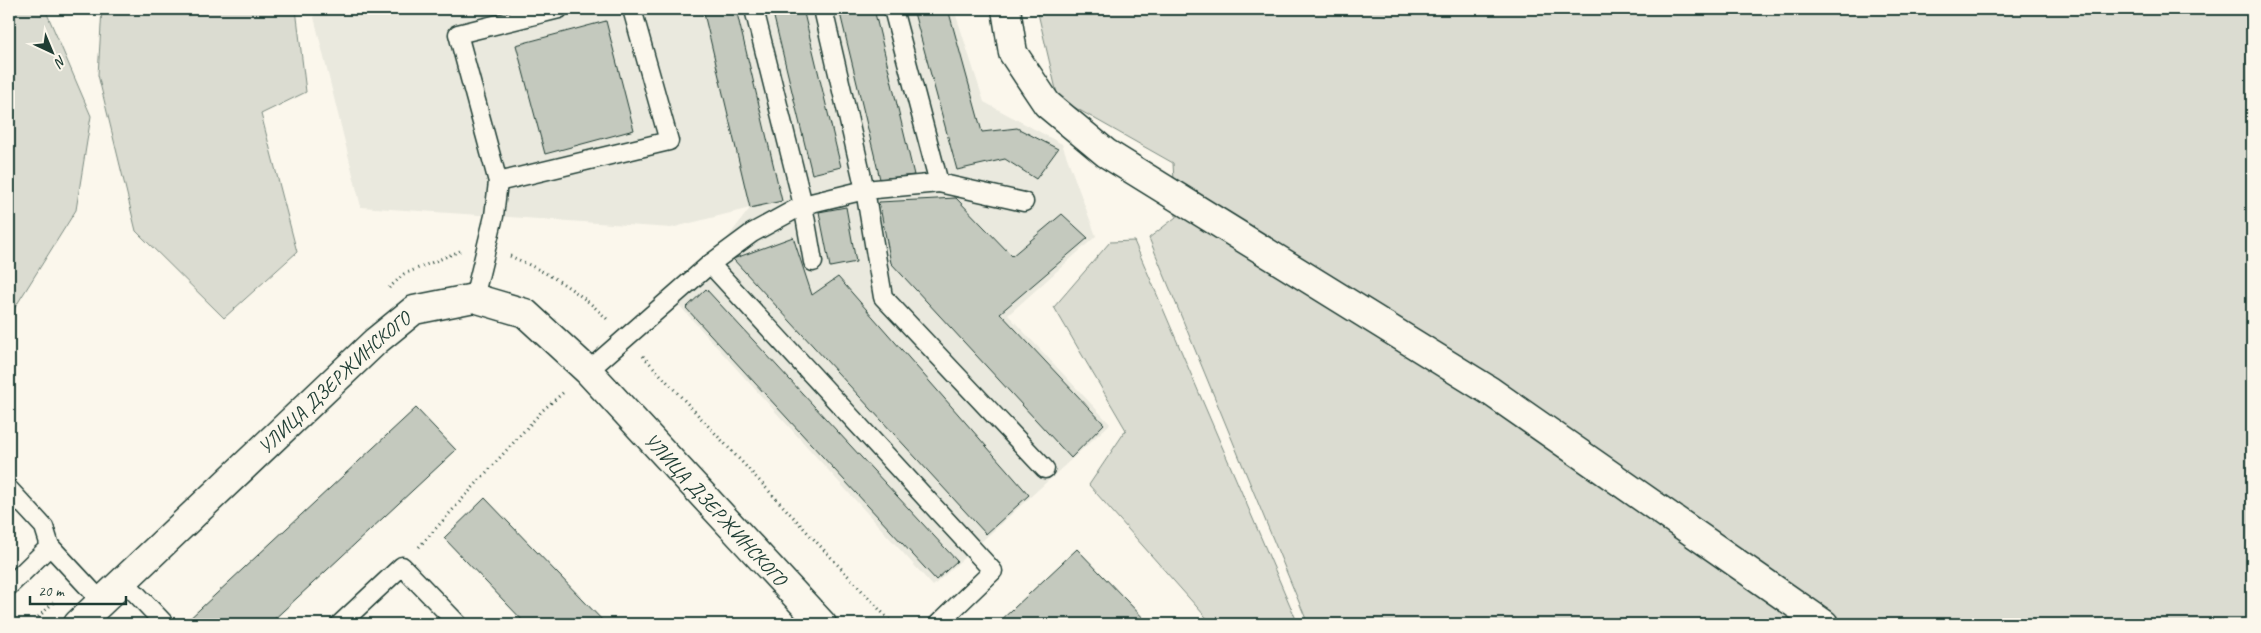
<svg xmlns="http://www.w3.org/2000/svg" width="2261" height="633" font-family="Caveat,sans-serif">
	<rect width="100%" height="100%" fill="#fbf7ec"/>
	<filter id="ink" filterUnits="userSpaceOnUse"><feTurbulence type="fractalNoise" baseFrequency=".02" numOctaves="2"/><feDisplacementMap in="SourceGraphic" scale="10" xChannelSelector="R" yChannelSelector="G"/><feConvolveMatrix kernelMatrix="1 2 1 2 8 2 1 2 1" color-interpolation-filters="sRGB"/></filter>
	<g filter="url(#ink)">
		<path fill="#eae9de" d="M312 9H954L984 102 1062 144 1096 236 1008 315 1110 424 933 586 678 304 750 208 671 228 361 207Z"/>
		<g fill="#dbdcd1" stroke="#7d8c82">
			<path d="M9 9H45L91 116 76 210 9 317Z"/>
			<path d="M102 9H296L306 92 261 114 297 252 224 318 136 231 98 75Z"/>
			<path d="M1037 9H2252V624H1308L1149 238 1176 217 1173 163 1058 98Z"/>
			<path d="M1134 241 1298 624H1212L1089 485 1126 430 1054 307 1110 242Z"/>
		</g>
		<g fill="#c4c9be" stroke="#1f3d34">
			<path d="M703 9H736L782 201 750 208Z"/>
			<path d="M772 9H803L841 167 812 174Z"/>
			<path d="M839 9H874L914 175 880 179Z"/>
			<path d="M913 9H948L982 132 1017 128 1058 149 1036 179 1005 159 957 170Z"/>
			<path d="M606 21 634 130 545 154 516 45Z"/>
			<path d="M956 198 1012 256 1062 214 1088 238 1000 313 1104 424 1071 458 891 263 879 202Z"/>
			<path d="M846 207 856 262 830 267 819 212Z"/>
			<path d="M793 237 812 295 838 277 1029 495 986 534 733 259Z"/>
			<path d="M706 289 957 561 936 580 686 308Z"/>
			<path d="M416 408 456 450 269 624H188L186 622Z"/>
			<path d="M485 498 606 624H526L444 538Z"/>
			<path d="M1077 549 1149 624H997Z"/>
		</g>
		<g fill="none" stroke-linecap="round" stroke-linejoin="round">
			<defs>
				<g id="service">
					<path d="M893 9 939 183 865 190 883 297 1045 469"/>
					<path d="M498 182 669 141 632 9"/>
					<path d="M939 183 1024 202"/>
					<path d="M813 262 803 205 865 190 823 9"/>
					<path d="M710 264 993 571 938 624"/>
					<path d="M474 298 494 216 498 182 458 34 559 9"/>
					<path d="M588 371 710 264 752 233 803 205 754 9"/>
					<path d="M9 489 44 527 50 546"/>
					<path d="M123 580 165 624"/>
					<path d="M9 586 50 546 102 602"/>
					<path d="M340 624 402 566 458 624"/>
				</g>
				<path id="minor" d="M1006 9 1013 53 1047 104 1106 153 1490 391 1824 624"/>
				<g id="secondary">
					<path id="s1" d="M78 624 376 341 414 310 474 298 525 313 588 371 822 624"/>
				</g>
			</defs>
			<use href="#service" stroke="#1f3d34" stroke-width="21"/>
			<use href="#minor" stroke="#1f3d34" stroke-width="31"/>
			<use href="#secondary" stroke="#1f3d34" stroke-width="31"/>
			<g stroke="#1f3d34" stroke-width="3" stroke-dasharray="1 4" stroke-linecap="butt">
				<path d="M510 256C547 272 581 292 609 321"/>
				<path d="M389 288 404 274 460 251"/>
				<path d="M643 356 893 624"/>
				<path d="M419 547 543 410 565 391"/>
				<path d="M31 624 54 602"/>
			</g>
			<use href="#service" stroke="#fbf7ec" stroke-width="18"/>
			<use href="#minor" stroke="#fbf7ec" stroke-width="28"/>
			<use href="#secondary" stroke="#fbf7ec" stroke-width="28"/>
		</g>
	</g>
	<g text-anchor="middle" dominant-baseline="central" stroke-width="5" stroke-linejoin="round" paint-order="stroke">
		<g font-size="20" fill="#1f3d34" stroke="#fbf7ec">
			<text stroke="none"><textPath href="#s1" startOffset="352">УЛИЦА ДЗЕРЖИНСКОГО</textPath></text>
			<text stroke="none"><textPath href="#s1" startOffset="848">УЛИЦА ДЗЕРЖИНСКОГО</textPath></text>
		</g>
	</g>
	<rect width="2261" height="633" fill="none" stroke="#fbf7ec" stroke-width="30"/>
	<rect x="15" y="15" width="2231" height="603" fill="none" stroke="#1f3d34" stroke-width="2" filter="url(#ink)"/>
	<g transform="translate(52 52) rotate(136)" stroke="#fbf7ec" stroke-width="4" paint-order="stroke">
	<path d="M0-4L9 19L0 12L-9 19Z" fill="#1f3d34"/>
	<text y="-8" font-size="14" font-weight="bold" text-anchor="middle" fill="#1f3d34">N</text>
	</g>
	<path d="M30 596v8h96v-8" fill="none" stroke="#1f3d34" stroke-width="2.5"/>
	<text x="38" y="596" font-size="15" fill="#1f3d34" stroke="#fbf7ec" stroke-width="4" paint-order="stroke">20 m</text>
</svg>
